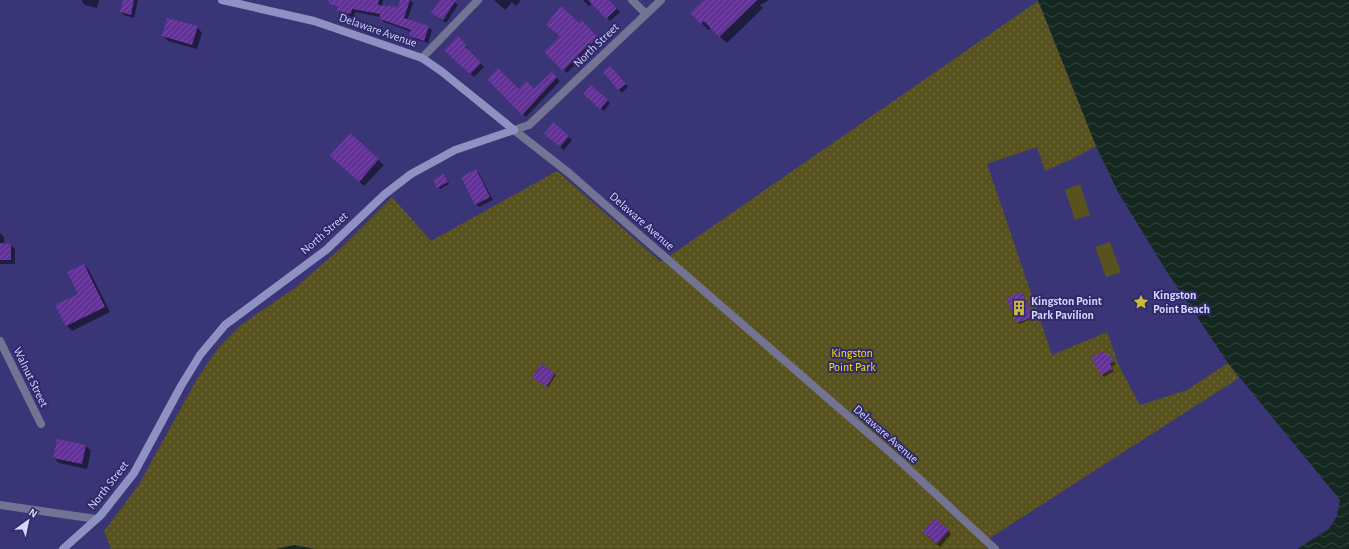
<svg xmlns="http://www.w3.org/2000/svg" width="1349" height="549" font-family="'Alegreya Sans',sans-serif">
	<defs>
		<pattern id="park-dots" width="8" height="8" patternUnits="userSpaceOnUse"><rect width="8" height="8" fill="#58521f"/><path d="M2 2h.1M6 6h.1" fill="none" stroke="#6f6a41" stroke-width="1.8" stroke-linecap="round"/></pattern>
		<pattern id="water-waves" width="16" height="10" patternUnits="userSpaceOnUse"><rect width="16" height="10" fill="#14281f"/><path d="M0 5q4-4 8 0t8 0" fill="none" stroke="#354641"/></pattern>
		<pattern id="building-hatch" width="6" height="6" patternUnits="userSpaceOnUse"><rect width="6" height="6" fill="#633296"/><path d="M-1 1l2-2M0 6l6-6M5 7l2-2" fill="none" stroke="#784fa6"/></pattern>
	</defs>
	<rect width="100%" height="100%" fill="#393577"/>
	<g fill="#58521f">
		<path d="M1080 184 1090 215 1075 220 1065 190Z"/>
		<path d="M1110 242 1121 272 1106 277 1095 247Z"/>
	</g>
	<path fill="url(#park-dots)" d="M1038 1 1096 146 1076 157 1045 171 1037 147 987 164 1052 355 1107 332 1119 366 1140 405 1187 390 1228 363 1239 378 982 543 988 549H314L295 545 276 549H111L104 531 138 486 197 379 218 348 241 325 296 287 341 248 392 197 431 241 557 171 661 262Z"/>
	<g fill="url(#water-waves)">
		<path d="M1038 0H1349V549H1297L1329 529 1337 516 1340 500 1228 363 1167 272 1118 192 1096 146Z"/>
		<path d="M295 545 314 549H276Z"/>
	</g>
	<g fill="#0007">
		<path d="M82 0H99L97 8 85 5 82 2Z"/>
		<path d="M124 0H138L134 18 124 15 121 12Z"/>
		<path d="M340 0H383L382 6 399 8 401 0H410L413 3 407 20 428 27 432 30 428 43 414 39 410 35 412 32 384 22 381 19V17L355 12 354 17 341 14 338 10Z"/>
		<path d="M441 0H452L458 5 446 23 433 13Z"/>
		<path d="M494 0H521L516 6 512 2 505 10Z"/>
		<path d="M583 0H609L620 12 610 21 592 3 589 6Z"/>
		<path d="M708 0H769L760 5 763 8 727 43 711 28 708 30 692 13Z"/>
		<path d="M582 22 600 41 595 47 594 46 567 73 546 52Z"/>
		<path d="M197 27 202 33 197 49 168 41 163 35Z"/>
		<path d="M458 38 469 49 467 50 484 67 474 77 446 50Z"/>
		<path d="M613 70 628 87 622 93 604 72Z"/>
		<path d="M552 73 560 81 526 117 489 79 519 90H534Z"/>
		<path d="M588 97 607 100 610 103 604 111Z"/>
		<path d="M553 124 572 140 564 150 548 137Z"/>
		<path d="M350 134 384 165 364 186 336 161Z"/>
		<path d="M476 170 479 173 493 200 479 207 476 204Z"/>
		<path d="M445 176 449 184 440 189 434 180Z"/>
		<path d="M0 233 4 237V245H11L15 249V264H0Z"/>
		<path d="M84 265 89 270 110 312 72 331 67 326 79 294Z"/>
		<path d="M1023 294 1033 318 1019 324 1008 299Z"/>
		<path d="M1103 352 1107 357 1110 355 1116 364 1112 366 1114 371 1104 377 1093 358Z"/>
		<path d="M542 365 556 375 548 387 535 378Z"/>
		<path d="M58 440 86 446 91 451 87 469 59 463 54 458Z"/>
		<path d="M948 530 951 534 940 547 927 536Z"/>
	</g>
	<g fill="url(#building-hatch)">
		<path d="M123 0H134L131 15 120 12Z"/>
		<path d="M329 0H379L378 5 398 7 400 0H410L404 18 429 26 424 41 409 36 411 30 380 19V14L352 9 351 14 337 11 338 6 329 4Z"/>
		<path d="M440 0H456L443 20 431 13Z"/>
		<path d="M588 0H609L617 8 606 19Z"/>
		<path d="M704 0H757L719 37 704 21 701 24 690 13Z"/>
		<path d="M561 6 579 23 582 20 598 38 591 44 590 43 563 71 544 52 560 36 546 25Z"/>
		<path d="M167 18 198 26 192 45 162 36Z"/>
		<path d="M458 36 466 45 465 46 481 63 470 74 444 50Z"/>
		<path d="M610 66 626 84 618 90 603 72Z"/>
		<path d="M498 68 519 89 526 81 534 89 552 72 557 77 522 115 487 79Z"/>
		<path d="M591 85 608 100 600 109 583 94Z"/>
		<path d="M553 122 569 136 560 147 544 134Z"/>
		<path d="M350 133 379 159 359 182 330 156Z"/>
		<path d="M476 169 490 197 475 205 461 177Z"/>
		<path d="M444 174 448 182 437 188 433 180Z"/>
		<path d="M0 243 11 244V260H0Z"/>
		<path d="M84 264 105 307 66 326 55 305 78 294 67 272Z"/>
		<path d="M1022 292 1033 317 1017 323 1006 298Z"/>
		<path d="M1104 351 1106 356 1110 354 1114 361 1110 364 1113 369 1101 375 1091 357Z"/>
		<path d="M541 364 555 373 546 387 532 377Z"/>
		<path d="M57 439 86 445 82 464 53 458Z"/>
		<path d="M935 518 949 530 937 544 923 532Z"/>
	</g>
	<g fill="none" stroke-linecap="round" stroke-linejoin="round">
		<g stroke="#737494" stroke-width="8">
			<path d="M632 0 646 14"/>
			<path d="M422 58 478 0"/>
			<path d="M514 130 569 173 643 238 899 460 995 549"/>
			<path d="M514 130 529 125 661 0"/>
			<path d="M0 341 41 424"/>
			<path d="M0 505 96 519"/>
		</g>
		<g stroke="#8f91c3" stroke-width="8">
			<path d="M222 0 314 21 422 58 441 71 514 130"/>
			<path d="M63 549 101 515 134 473 181 386 200 355 225 325 326 250 385 194 411 174 455 150 514 130"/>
		</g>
	</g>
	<defs>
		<symbol id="sight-bare" viewBox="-9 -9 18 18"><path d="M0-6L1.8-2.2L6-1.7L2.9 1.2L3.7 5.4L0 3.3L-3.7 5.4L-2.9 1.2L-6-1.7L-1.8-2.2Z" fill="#c9ba3a" stroke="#302a6b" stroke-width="2.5" paint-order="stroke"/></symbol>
		<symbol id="building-bare" viewBox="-9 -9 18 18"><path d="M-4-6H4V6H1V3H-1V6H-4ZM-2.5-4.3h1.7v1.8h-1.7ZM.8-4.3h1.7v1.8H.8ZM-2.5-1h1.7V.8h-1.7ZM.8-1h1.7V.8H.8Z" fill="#c9ba3a" stroke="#302a6b" stroke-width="2.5" paint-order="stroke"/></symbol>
	</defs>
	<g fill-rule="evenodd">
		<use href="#sight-bare" x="1130" y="291" width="22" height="22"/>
		<use href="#building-bare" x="1008" y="297" width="22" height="22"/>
	</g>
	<g text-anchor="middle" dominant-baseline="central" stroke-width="4" stroke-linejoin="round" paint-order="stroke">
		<g font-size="12" fill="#d4d6fe" stroke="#302a6b">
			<text transform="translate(378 30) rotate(19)">Delaware Avenue</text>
			<text transform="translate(596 45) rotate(-44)">North Street</text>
			<text transform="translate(642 221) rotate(41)">Delaware Avenue</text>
			<text transform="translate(324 233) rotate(-41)">North Street</text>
			<text transform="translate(31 377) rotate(64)">Walnut Street</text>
			<text transform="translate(886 434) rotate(41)">Delaware Avenue</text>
			<text transform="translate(108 485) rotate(-52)">North Street</text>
		</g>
		<g font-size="12" font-weight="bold" fill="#d4d6fe" stroke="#302a6b" text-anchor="start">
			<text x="1153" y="295">Kingston<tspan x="1153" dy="14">Point Beach</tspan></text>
			<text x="1031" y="301">Kingston Point<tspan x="1031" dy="14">Park Pavilion</tspan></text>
		</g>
		<g font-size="12" fill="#f6e10b" stroke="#302a6b">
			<text x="852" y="353">Kingston<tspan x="852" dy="14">Point Park</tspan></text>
		</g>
	</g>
	<g transform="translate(28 521) rotate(33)" stroke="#302a6b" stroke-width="3" paint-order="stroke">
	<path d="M0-3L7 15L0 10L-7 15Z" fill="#d4d6fe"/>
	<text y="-6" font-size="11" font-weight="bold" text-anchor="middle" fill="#d4d6fe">N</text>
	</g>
</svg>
